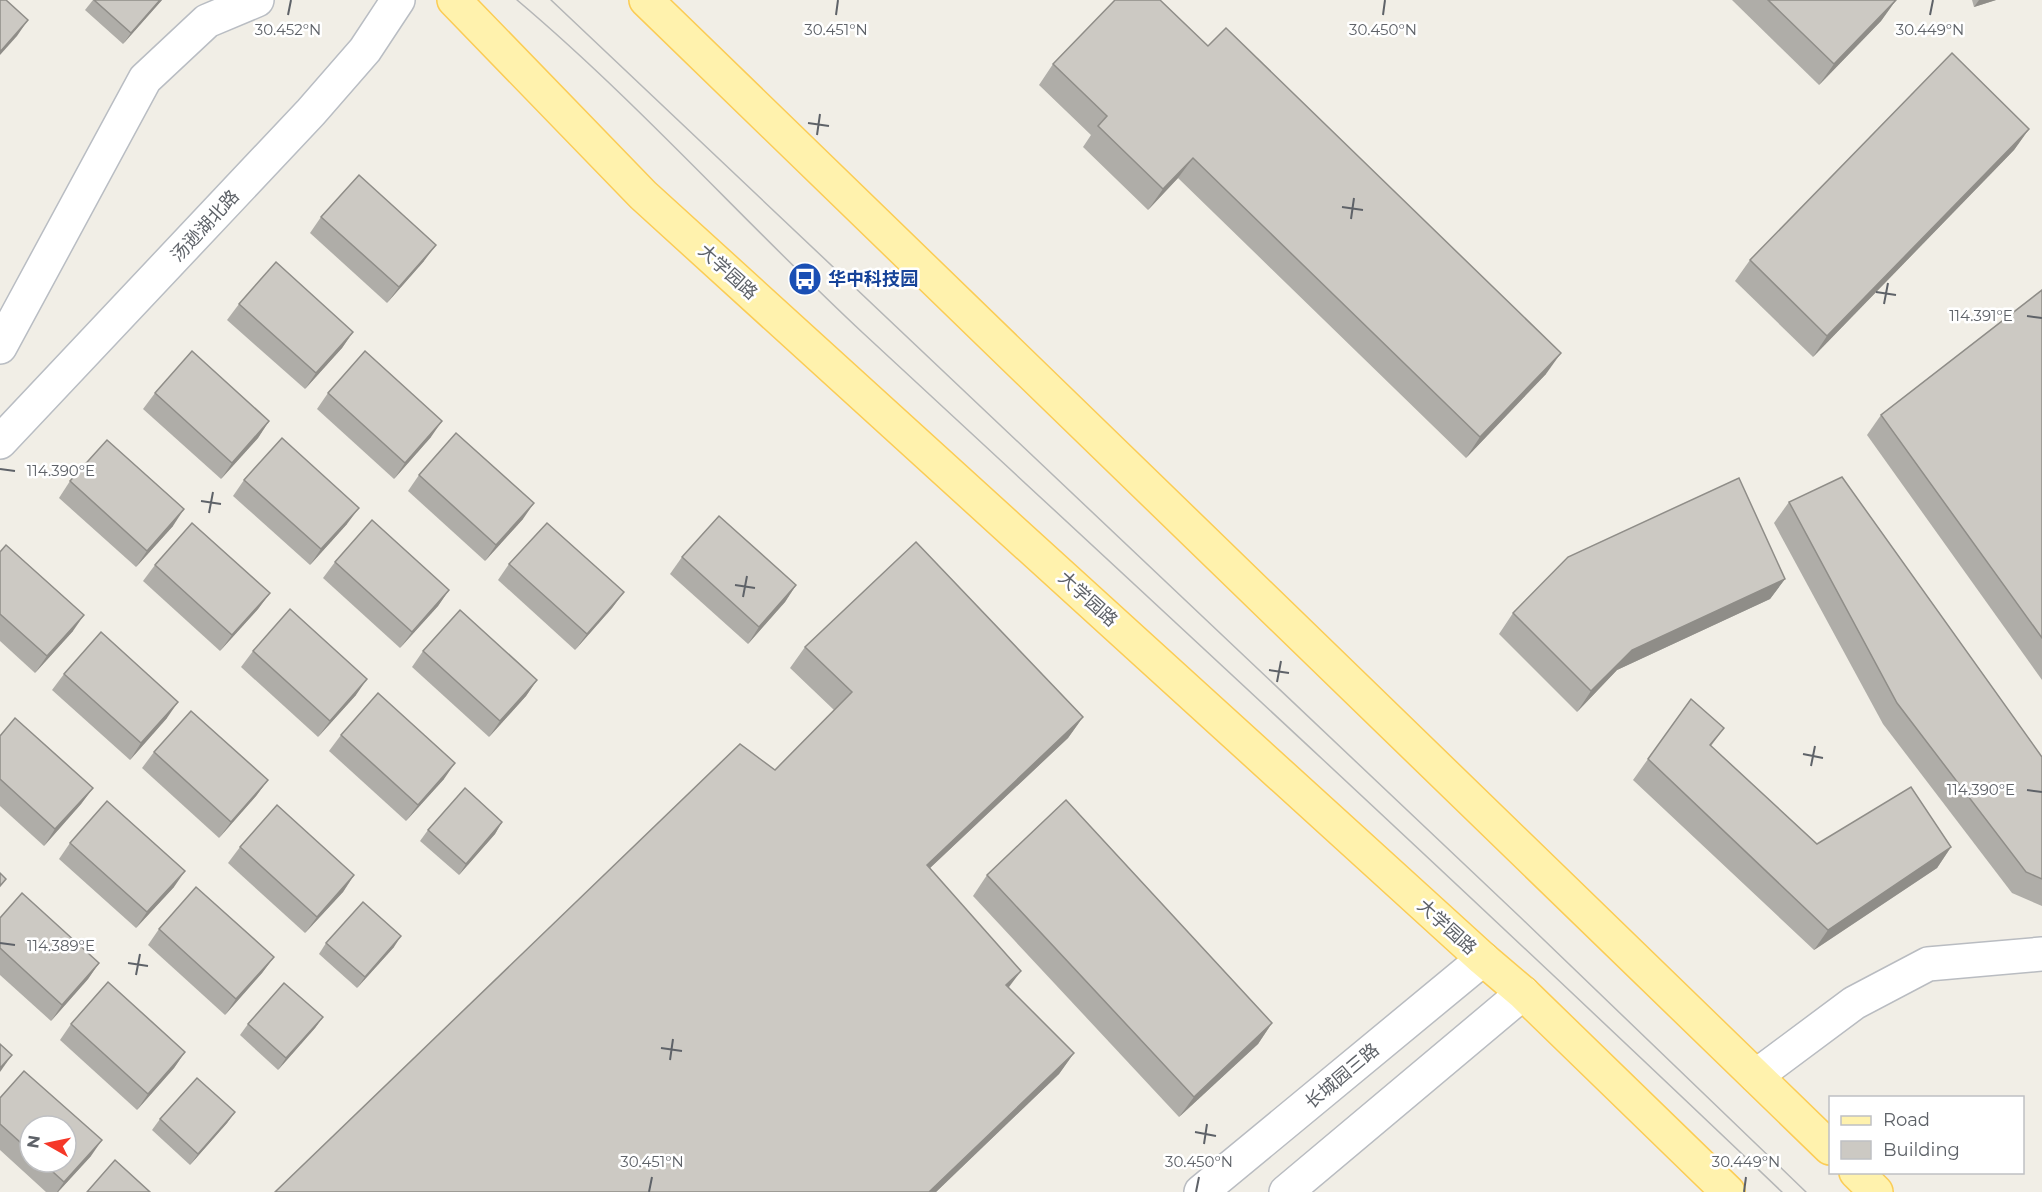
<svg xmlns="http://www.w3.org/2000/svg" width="2042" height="1192" font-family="Montserrat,'Noto Sans SC',sans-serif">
	<rect width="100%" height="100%" fill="#f1eee6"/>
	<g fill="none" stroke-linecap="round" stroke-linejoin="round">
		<defs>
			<g id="street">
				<path d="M1756 1076 1854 1003 1928 964 2042 954"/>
				<path d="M1201 1192 1483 959"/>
				<path d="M1286 1192 1523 993"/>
			</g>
			<g id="secondary">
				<path d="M0 347 145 79 207 21 257 0"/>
				<path d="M0 442 311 112 365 50 398 0"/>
			</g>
			<g id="primary">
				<path d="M454 0 643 195 1483 959 1523 993 1728 1192"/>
				<path d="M646 0 1830 1148"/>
				<path d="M1856 1172 1876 1192"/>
			</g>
		</defs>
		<use href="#street" stroke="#b9bcc1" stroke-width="36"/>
		<use href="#secondary" stroke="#b9bdc3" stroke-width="36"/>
		<use href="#primary" stroke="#fbcc55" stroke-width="36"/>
		<use href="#street" stroke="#fff" stroke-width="33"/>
		<use href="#secondary" stroke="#fff" stroke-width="33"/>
		<use href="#primary" stroke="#fff2ad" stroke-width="33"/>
		<g stroke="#b5b6b7" stroke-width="1.5">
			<path d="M517 0C639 103 746 224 863 333 1171 618 1479 903 1782 1192"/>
			<path d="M551 0 1519 916 1806 1192"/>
		</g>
	</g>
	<g fill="#afada8" fill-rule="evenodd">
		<path d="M93 0H162L123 44 85 10Z"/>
		<path d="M1732 0H1896L1881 21 1819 85Z"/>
		<path d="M1972 0H1996L1974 7Z"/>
		<path d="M1053 64 1546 374 1466 458 1178 178 1148 210 1083 147 1091 135 1039 85Z"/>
		<path d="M2029 129 2014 150 1813 357 1735 281 1750 260Z"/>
		<path d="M321 217 424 261 387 303 310 233Z"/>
		<path d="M2042 290V680L1867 435 1881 415Z"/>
		<path d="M239 304 353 332 342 348 305 389 227 320Z"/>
		<path d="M155 393 269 421 258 438 221 479 143 409Z"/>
		<path d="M328 393 431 437 394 479 317 409Z"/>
		<path d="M419 475 523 519 485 561 408 491Z"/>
		<path d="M244 480 347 524 310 565 233 496Z"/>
		<path d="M70 481 173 526 136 567 59 498Z"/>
		<path d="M1789 502 2042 757V906L2012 893 1883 724 1774 523Z"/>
		<path d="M0 552 73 631 35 673 0 641Z"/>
		<path d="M682 557 796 585 785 602 748 644 670 574Z"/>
		<path d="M335 562 449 590 438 606 400 648 323 578Z"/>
		<path d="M509 564 624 592 612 608 575 650 498 580Z"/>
		<path d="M155 565 270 593 258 609 220 651 143 581Z"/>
		<path d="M1785 579 1770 599 1617 670 1577 712 1499 634 1513 613Z"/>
		<path d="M805 647 1083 717 1068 738 930 868 1009 988 1074 1053 1059 1074 936 1192H275L775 770 834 710 790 668Z"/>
		<path d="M253 651 356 695 318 737 241 667Z"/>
		<path d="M423 651 537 680 526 696 489 737 412 667Z"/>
		<path d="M64 674 167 718 130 760 52 690Z"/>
		<path d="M1724 728 1711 746 1817 844 1951 847 1937 868 1814 950 1633 780 1648 759Z"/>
		<path d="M341 735 444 779 406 821 329 751Z"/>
		<path d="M0 736 93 788 81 804 44 846 0 806Z"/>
		<path d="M154 752 268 780 256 796 219 838 142 768Z"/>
		<path d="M502 822 495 834 459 875 420 841 428 830Z"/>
		<path d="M70 843 174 887 136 928 59 859Z"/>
		<path d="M240 847 354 875 343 892 305 933 228 863Z"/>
		<path d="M987 875 1272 1023 1258 1044 1179 1117 973 896Z"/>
		<path d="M0 918 99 963 88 979 51 1021 0 975Z"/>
		<path d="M159 929 274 957 262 973 225 1015 148 945Z"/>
		<path d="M326 943 394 947 357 988 319 954Z"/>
		<path d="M323 1017 315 1028 278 1070 240 1035 248 1024Z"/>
		<path d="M71 1024 185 1052 174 1068 137 1110 60 1040Z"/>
		<path d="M0 1098 91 1156 58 1192H46L0 1150ZM30 1126 66 1162H30Z"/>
		<path d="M235 1112 227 1123 190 1165 152 1130 160 1119Z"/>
	</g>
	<g fill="#8f8d88">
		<path d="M160 0H162L123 44 131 33Z"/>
		<path d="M1896 0 1881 21 1819 85 1834 64Z"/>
		<path d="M1979 0H1996L1974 7Z"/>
		<path d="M28 20 17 36 0 55V52Z"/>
		<path d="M2029 129 2014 150 1813 357 1827 336Z"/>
		<path d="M1193 158 1178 178 1148 210 1163 189Z"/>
		<path d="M436 245 424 261 387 303 399 287Z"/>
		<path d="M353 332 342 348 305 389 316 373Z"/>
		<path d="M1561 353 1546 374 1466 458 1480 437Z"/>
		<path d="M269 421 258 438 221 479 232 463Z"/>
		<path d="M442 421 431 437 394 479 405 463Z"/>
		<path d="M534 503 523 519 485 561 496 545Z"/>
		<path d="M359 508 347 524 310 565 321 549Z"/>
		<path d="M184 509 173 526 136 567 147 551Z"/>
		<path d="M1785 579 1770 599 1617 670 1577 712 1591 691 1632 650Z"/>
		<path d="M796 585 785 602 748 644 759 627Z"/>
		<path d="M449 590 438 606 400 648 412 632Z"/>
		<path d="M624 592 612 608 575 650 587 634Z"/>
		<path d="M270 593 258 609 220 651 232 635Z"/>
		<path d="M84 615 73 631 35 673 47 656Z"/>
		<path d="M367 679 356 695 318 737 330 721Z"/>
		<path d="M537 680 526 696 489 737 500 721Z"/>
		<path d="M178 702 167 718 130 760 141 743Z"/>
		<path d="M1083 717 1068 738 912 885 927 865Z"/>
		<path d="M455 763 444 779 406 821 418 805Z"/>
		<path d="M268 780 256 796 219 838 231 822Z"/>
		<path d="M93 788 81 804 44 846 55 829Z"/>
		<path d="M502 822 495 834 459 875 466 864Z"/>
		<path d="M1951 847 1937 868 1814 950 1828 930Z"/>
		<path d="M185 871 174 887 136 928 147 912Z"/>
		<path d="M354 875 343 892 305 933 317 917Z"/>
		<path d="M401 936 394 947 357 988 365 977Z"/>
		<path d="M274 957 262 973 225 1015 236 999Z"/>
		<path d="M99 963 88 979 51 1021 62 1005Z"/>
		<path d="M1021 971 1006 991V985Z"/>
		<path d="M323 1017 315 1028 278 1070 286 1058Z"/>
		<path d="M1272 1023 1258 1044 1179 1117 1194 1097Z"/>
		<path d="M185 1052 174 1068 137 1110 148 1094Z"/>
		<path d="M1074 1053 1059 1074 936 1192H929Z"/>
		<path d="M12 1055 0 1072V1068Z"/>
		<path d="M235 1112 227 1123 190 1165 198 1154Z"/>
		<path d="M102 1140 91 1156 58 1192H57L64 1182Z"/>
	</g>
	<g fill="#ccc9c3" stroke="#8f8d88" stroke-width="1.5">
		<path d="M0 0H6L28 20 0 52Z"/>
		<path d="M94 0H160L131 33Z"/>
		<path d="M1115 0H1160L1208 46 1226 28 1561 353 1480 437 1193 158 1163 189 1098 126 1107 116 1053 64Z"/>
		<path d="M1768 0H1896L1834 64Z"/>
		<path d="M1952 53 2029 129 1827 336 1750 260Z"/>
		<path d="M359 175 436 245 399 287 321 217Z"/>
		<path d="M276 262 353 332 316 373 239 304Z"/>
		<path d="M2042 290V638L1881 415Z"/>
		<path d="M192 351 269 421 232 463 155 393Z"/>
		<path d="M365 351 442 421 405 463 328 393Z"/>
		<path d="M456 433 534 503 496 545 419 475Z"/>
		<path d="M282 438 359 508 321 549 244 480Z"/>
		<path d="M107 440 184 509 147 551 70 481Z"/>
		<path d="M1842 477 2042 757V879L2026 872 1897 703 1789 502Z"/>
		<path d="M1739 478 1785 579 1632 650 1591 691 1513 613 1568 557Z"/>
		<path d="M719 516 796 585 759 627 682 557Z"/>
		<path d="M372 520 449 590 412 632 335 562Z"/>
		<path d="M192 523 270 593 232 635 155 565Z"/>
		<path d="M547 523 624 592 587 634 509 564Z"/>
		<path d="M916 542 1083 717 927 865 1021 971 1006 985 1074 1053 929 1192H275L740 744 775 770 852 692 805 647Z"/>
		<path d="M6 545 84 615 47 656 0 614V552Z"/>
		<path d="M290 609 367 679 330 721 253 651Z"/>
		<path d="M460 610 537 680 500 721 423 651Z"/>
		<path d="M101 632 178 702 141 743 64 674Z"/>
		<path d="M378 693 455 763 418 805 341 735Z"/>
		<path d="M1691 699 1724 728 1710 745 1817 844 1911 787 1951 847 1828 930 1648 759Z"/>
		<path d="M191 711 268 780 231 822 154 752Z"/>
		<path d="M15 718 93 788 55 829 0 779V736Z"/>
		<path d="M465 788 502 822 466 864 428 830Z"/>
		<path d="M1066 800 1272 1023 1194 1097 987 875Z"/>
		<path d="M107 801 185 871 147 912 70 843Z"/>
		<path d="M277 805 354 875 317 917 240 847Z"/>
		<path d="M0 873 6 879 0 886Z"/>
		<path d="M196 887 274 957 236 999 159 929Z"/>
		<path d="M22 893 99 963 62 1005 0 948V918Z"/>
		<path d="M363 902 401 936 365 977 326 943Z"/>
		<path d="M108 982 185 1052 148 1094 71 1024Z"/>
		<path d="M284 983 323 1017 286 1058 248 1024Z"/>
		<path d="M0 1044 12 1055 0 1068Z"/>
		<path d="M24 1071 102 1140 64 1182 42 1162H66V1126H30V1151L0 1124V1098Z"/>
		<path d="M197 1078 235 1112 198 1154 160 1119Z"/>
		<path d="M115 1160 150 1192H87Z"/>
	</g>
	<path fill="none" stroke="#5e6268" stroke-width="2" d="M288 15 291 0M836 15 838 0M1383 15 1385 0M1930 15 1933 0M808 123 829 126M817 135 820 114M1342 207 1363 210M1351 219 1354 198M1876 292 1896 295M1884 304 1888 283M2027 316 2042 318M0 469 15 471M201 501 221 504M209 513 213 492M735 585 755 588M743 597 747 576M1269 670 1289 673M1277 682 1281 661M1803 754 1823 758M1811 766 1815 746M2027 790 2042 792M0 943 15 945M128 963 148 966M136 975 140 954M661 1048 682 1051M670 1060 673 1039M1195 1132 1216 1136M1204 1144 1207 1124M649 1192 652 1177M1196 1192 1199 1177M1744 1192 1746 1177"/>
	<defs>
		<symbol id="bus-disc" viewBox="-11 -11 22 22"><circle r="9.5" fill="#1a4fb4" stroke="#fff"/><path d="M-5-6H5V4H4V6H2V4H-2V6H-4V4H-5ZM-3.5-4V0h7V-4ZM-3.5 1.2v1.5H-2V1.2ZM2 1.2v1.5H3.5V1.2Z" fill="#fff"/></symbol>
	</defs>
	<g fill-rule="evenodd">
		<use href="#bus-disc" x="786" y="260" width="38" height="38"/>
	</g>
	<g text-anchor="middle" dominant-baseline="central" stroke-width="5" stroke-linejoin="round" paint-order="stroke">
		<g font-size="18" fill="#5e6268" stroke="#fff">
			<text transform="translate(205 226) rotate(-47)">汤逊湖北路</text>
			<text transform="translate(728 272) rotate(42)">大学园路</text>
			<text transform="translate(1088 599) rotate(42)">大学园路</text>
			<text transform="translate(1447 927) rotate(42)">大学园路</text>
			<text transform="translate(1342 1076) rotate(-40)">长城园三路</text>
		</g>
		<g font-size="18" font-weight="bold" fill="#164399" stroke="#fff" text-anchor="start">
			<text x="828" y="279">华中科技园</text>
		</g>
	</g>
	<g font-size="15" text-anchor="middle" fill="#5e6268" stroke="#fff" stroke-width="5" stroke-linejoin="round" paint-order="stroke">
		<text x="288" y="35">30.452°N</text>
		<text x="836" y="35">30.451°N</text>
		<text x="1383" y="35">30.450°N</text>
		<text x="1930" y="35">30.449°N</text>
		<text x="1981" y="321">114.391°E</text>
		<text x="61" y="476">114.390°E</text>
		<text x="1981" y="795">114.390°E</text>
		<text x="61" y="951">114.389°E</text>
		<text x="652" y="1167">30.451°N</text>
		<text x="1199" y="1167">30.450°N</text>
		<text x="1746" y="1167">30.449°N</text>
	</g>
	<rect x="1829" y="1096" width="195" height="78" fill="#ffffff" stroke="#bfc0c3" stroke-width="1.5"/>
	<rect x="1841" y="1116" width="30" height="9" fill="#fff2ad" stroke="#bfc0c3" stroke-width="1.5"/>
	<text x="1883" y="1126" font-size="18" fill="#5e6268">Road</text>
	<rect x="1841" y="1141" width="30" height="18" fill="#ccc9c3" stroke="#bfc0c3" stroke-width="1.5"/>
	<text x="1883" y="1156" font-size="18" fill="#5e6268">Building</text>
	<g transform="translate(48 1144) rotate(279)"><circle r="28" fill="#ffffff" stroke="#bfc0c3" stroke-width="1.5"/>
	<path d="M0-4.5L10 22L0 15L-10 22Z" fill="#f53828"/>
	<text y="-9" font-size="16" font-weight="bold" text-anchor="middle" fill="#5e6268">N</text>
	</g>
</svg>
